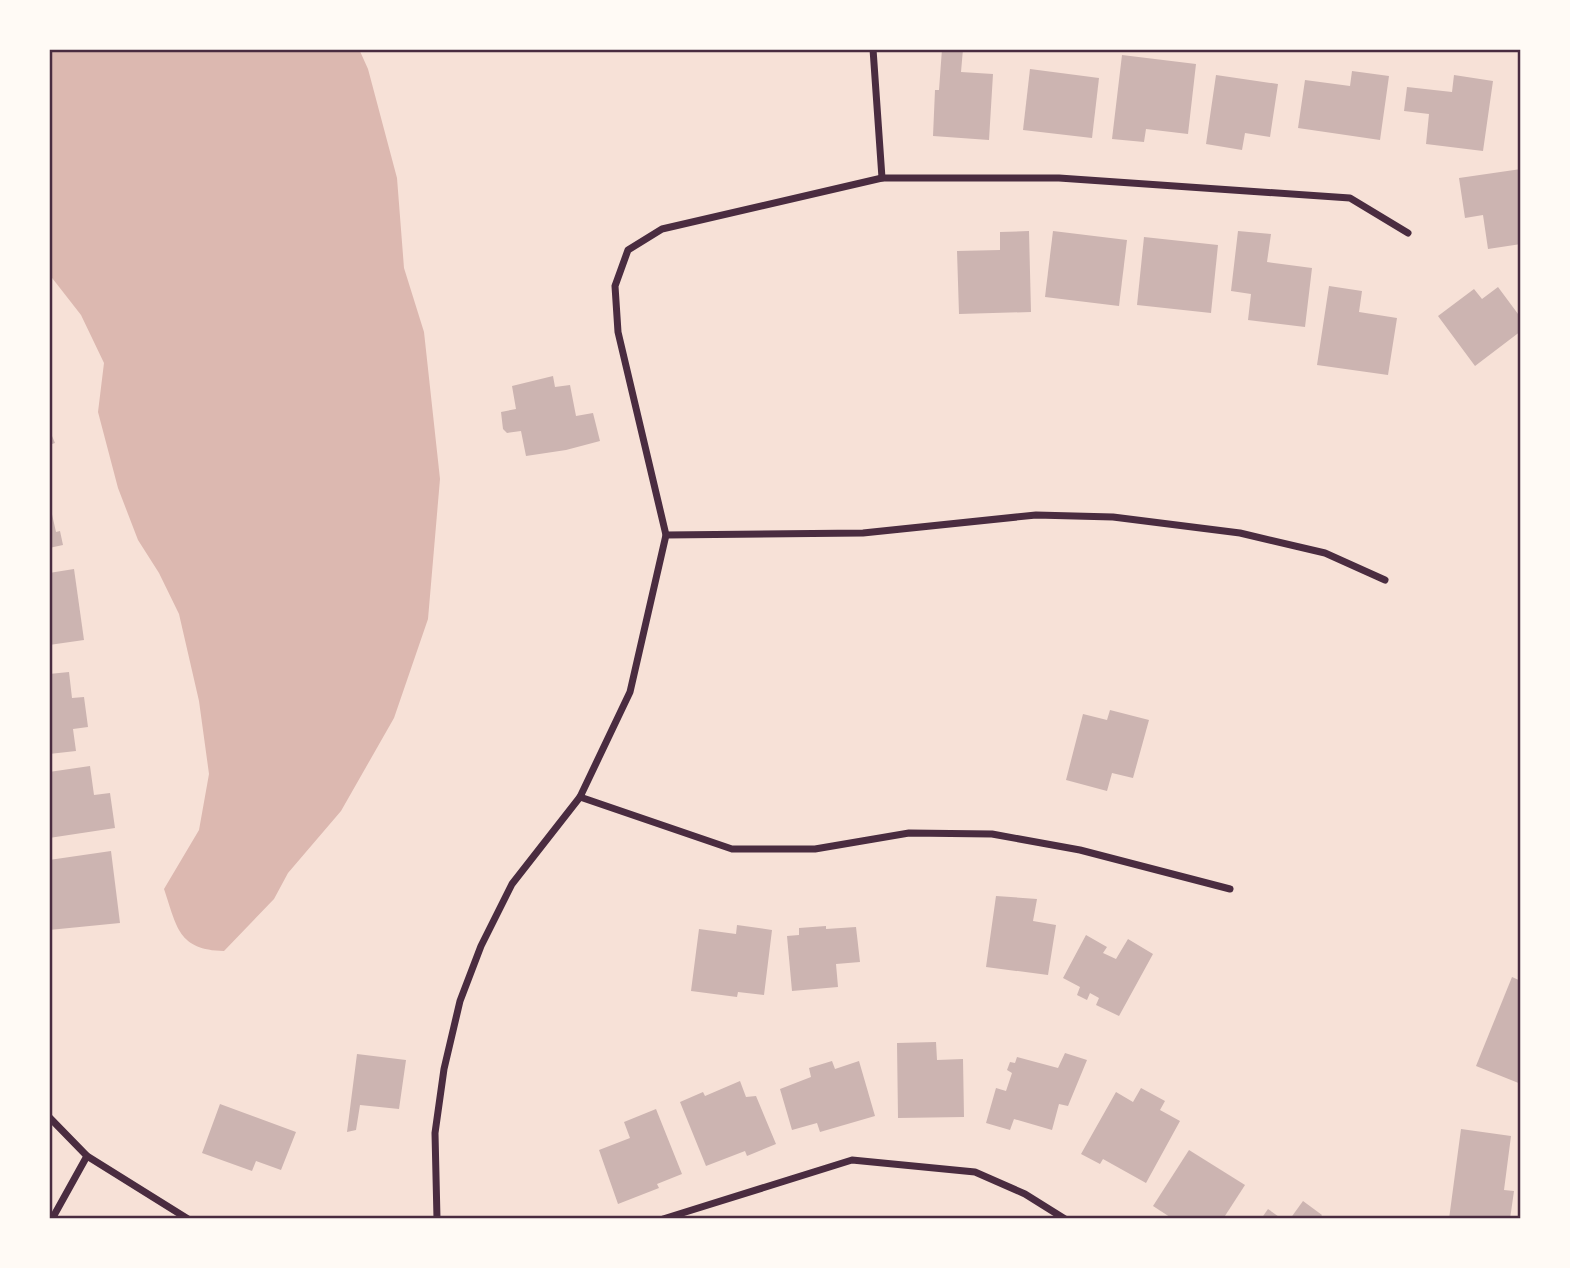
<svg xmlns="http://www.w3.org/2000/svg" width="1570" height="1268" font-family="'Exo 2',sans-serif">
	<rect width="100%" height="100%" fill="#f7e1d7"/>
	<path fill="#dcb8b0" d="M49 49H359L368 69 397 178 404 268 424 332 440 479 428 619 394 718 341 811 288 873 274 899 224 951C178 950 177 927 164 889L199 830 209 774 199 701 179 614 159 573 138 540 118 488 98 412 104 363 81 315 49 274Z"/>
	<g fill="#ccb4b1">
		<path d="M942 49H963L961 72 993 74 989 140 933 136 935 90H939Z"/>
		<path d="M1122 55 1196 64 1188 134 1146 129 1144 142 1112 139Z"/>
		<path d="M1030 69 1099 78 1092 138 1023 130Z"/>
		<path d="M1352 71 1389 76 1380 140 1298 128 1305 80 1350 86Z"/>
		<path d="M1216 75 1278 84 1270 137 1245 133 1242 150 1206 144Z"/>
		<path d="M1454 75 1493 81 1483 151 1426 144 1429 114 1404 111 1407 87 1452 92Z"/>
		<path d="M1521 169V244L1488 249 1483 215 1465 218 1459 178Z"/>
		<path d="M1029 231 1031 312 959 314 957 251 1000 250V232Z"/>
		<path d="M1053 231 1127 240 1119 306 1045 297Z"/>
		<path d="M1238 231 1271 234 1267 262 1312 268 1305 327 1248 320 1251 294 1231 291Z"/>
		<path d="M1144 237 1218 245 1211 313 1137 305Z"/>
		<path d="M1329 286 1362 291 1359 312 1397 318 1388 375 1317 365Z"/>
		<path d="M1498 287 1521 318V331L1475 366 1438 316 1474 289 1482 299Z"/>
		<path d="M553 376 555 387 570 385 576 416 593 413 600 441 566 450 526 456 521 431 507 433 503 429 501 412 516 409 512 386Z"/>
		<path d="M49 429 55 443 49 445Z"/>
		<path d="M49 501 56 532 60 531 63 545 49 548Z"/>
		<path d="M74 569 84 640 49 645V573Z"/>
		<path d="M69 672 72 698 84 697 88 727 73 729 76 751 49 754V674Z"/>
		<path d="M1110 710 1149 720 1133 778 1112 773 1107 791 1066 780 1083 714 1107 720Z"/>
		<path d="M90 766 94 795 110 793 115 828 49 838V772Z"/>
		<path d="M111 851 120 923 49 930V860Z"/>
		<path d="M996 896 1037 899 1033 921 1056 925 1048 975 986 967Z"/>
		<path d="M737 925 772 930 764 995 738 992 737 997 691 991 699 929 736 934Z"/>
		<path d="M826 926V929L856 927 860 962 836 964 838 987 792 991 787 936 799 935V928Z"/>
		<path d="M1086 935 1107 947 1103 953 1116 959 1128 939 1153 954 1119 1016 1096 1005 1099 998 1090 993 1087 1000 1077 995 1080 987 1063 978Z"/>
		<path d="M1512 977 1521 981V1084L1476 1066Z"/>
		<path d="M936 1042 937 1060 963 1059 964 1117 898 1118 897 1043Z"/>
		<path d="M1065 1053 1087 1060 1068 1106 1059 1104 1052 1130 1014 1119 1010 1130 986 1123 996 1088 1006 1091 1012 1073 1007 1070 1010 1062 1015 1063 1017 1057 1058 1068Z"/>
		<path d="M357 1054 406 1060 399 1109 360 1105 356 1130 347 1132Z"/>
		<path d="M832 1061 835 1069 859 1061 875 1116 820 1132 817 1123 792 1130 780 1089 811 1077 809 1068Z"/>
		<path d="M740 1081 746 1097 756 1096 776 1144 747 1156 745 1151 706 1166 680 1102 703 1092 705 1096Z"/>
		<path d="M1141 1088 1165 1101 1160 1110 1180 1121 1146 1183 1103 1159 1100 1164 1081 1154 1116 1092 1133 1102Z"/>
		<path d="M220 1104 296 1132 281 1170 256 1161 252 1171 202 1153Z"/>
		<path d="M656 1109 682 1174 657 1184 659 1188 618 1204 599 1150 630 1138 624 1122Z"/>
		<path d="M1461 1129 1511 1136 1504 1190 1514 1191 1510 1219H1449Z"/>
		<path d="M1189 1150 1245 1185 1223 1219H1173L1153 1206Z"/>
		<path d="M1303 1201 1322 1215 1319 1219H1290Z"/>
		<path d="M1268 1209 1282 1219H1261Z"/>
	</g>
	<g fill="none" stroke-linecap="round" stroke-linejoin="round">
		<g stroke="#4a2c40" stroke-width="7">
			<path d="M873 49 882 178"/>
			<path d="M666 535 863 533 1036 515 1113 517 1240 533 1325 553 1385 580"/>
			<path d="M580 797 732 849H815L909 833 992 834 1080 850 1230 889"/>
			<path d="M49 1117 87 1156 188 1219"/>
			<path d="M52 1219 87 1156"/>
			<path d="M437 1219 435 1133 444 1069 460 1001 481 946 512 884 580 797 630 692 666 535 618 332 615 286 628 250 662 229 882 178H1059L1350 198 1408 233"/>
			<path d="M663 1219 852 1160 975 1172 1025 1194 1065 1219"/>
		</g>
	</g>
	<rect width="1570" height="1268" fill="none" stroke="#fffaf5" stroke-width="102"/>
	<rect x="51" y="51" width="1468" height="1166" fill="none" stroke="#4a2c40" stroke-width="2.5"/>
</svg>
